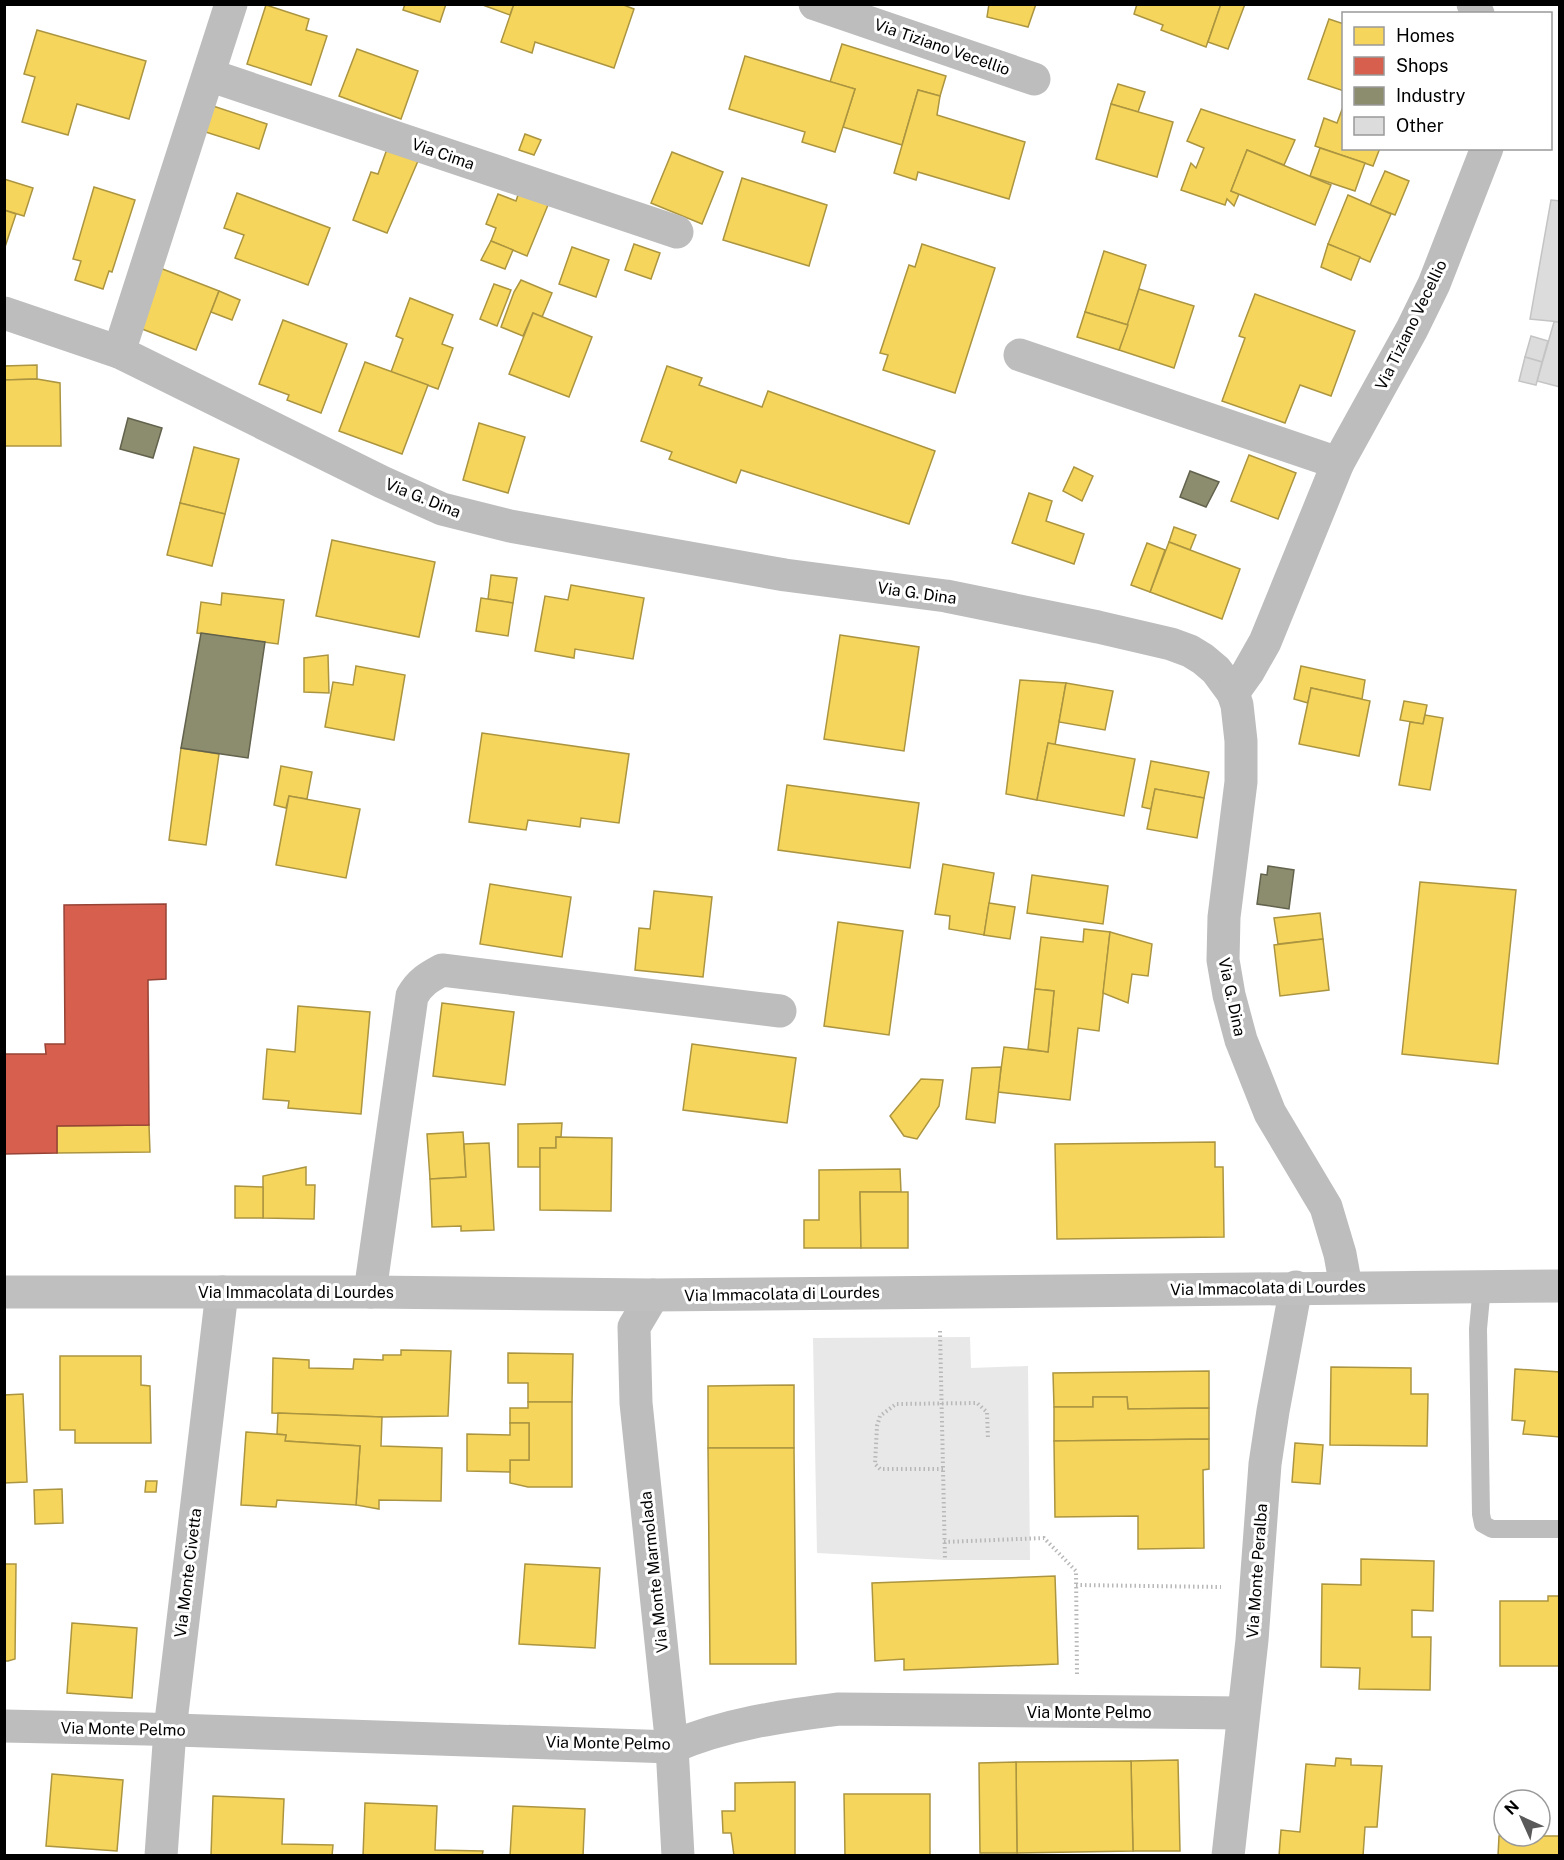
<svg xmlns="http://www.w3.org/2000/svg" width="1564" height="1860" font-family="'Public Sans',sans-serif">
	<rect width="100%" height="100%" fill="#fff"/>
	<path fill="#e8e8e8" d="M970 1337 971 1368 1028 1366 1030 1560H945L817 1553 813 1338Z"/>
	<g fill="#f6d55c" stroke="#ac9540" stroke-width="1.5">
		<path d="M405 4H446L440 22 403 10Z"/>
		<path d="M480 4H514L510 15Z"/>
		<path d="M514 4H621L634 9 614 68 535 42 532 53 501 42Z"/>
		<path d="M989 4H1036L1028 27 987 17Z"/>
		<path d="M1137 4H1221L1206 47 1161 30 1163 25 1134 14Z"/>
		<path d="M1221 4H1245L1228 49 1208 42Z"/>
		<path d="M266 5 309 19 306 30 327 36 311 85 247 64Z"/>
		<path d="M1329 19 1344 24V91L1308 79Z"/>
		<path d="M37 30 146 61 129 119 77 104 68 135 22 122 35 77 24 74Z"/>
		<path d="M842 44 946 76 940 96 918 90 902 145 843 127 855 89 830 82Z"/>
		<path d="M357 49 418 71 401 119 339 96Z"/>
		<path d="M745 56 855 89 835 152 802 142 805 132 729 109Z"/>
		<path d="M1118 84 1145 92 1138 112 1111 104Z"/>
		<path d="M918 90 940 96 937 115 1025 142 1009 199 918 172 916 180 894 173Z"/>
		<path d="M201 102 267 124 259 149 193 128Z"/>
		<path d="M1111 104 1173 122 1157 177 1096 159Z"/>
		<path d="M1344 104V148H1380L1373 166 1315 146 1324 118 1337 123Z"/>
		<path d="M1201 109 1295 140 1284 165 1247 150 1231 191 1239 194 1234 206 1227 199 1225 205 1181 190 1191 163 1196 168 1204 148 1187 141Z"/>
		<path d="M525 134 541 140 534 155 519 150Z"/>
		<path d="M1320 148 1365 163 1355 191 1310 176Z"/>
		<path d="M387 149 418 161 387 233 353 220 371 172 378 174Z"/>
		<path d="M1247 150 1331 185 1315 225 1231 191Z"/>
		<path d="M672 152 723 172 702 224 651 203Z"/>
		<path d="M1385 171 1409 181 1395 215 1370 205Z"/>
		<path d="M742 178 827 205 809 266 723 240Z"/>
		<path d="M4 179 33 188 24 216 4 210Z"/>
		<path d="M94 187 135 200 112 272 109 271 103 289 75 280 81 261 73 259Z"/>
		<path d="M519 192 548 205 527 256 491 241 496 228 486 224 498 194 516 201Z"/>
		<path d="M237 193 330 228 308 285 235 258 244 235 224 228Z"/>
		<path d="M1348 195 1391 214 1370 262 1328 244Z"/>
		<path d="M4 210 16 214 4 250Z"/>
		<path d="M491 241 513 250 505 269 481 260Z"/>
		<path d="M634 244 660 253 651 279 625 270Z"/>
		<path d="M922 244 995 268 955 393 883 370 888 355 880 353 909 265 915 267Z"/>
		<path d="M1328 244 1360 257 1351 280 1321 267Z"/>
		<path d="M572 247 609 260 596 297 559 284Z"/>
		<path d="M1104 251 1146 265 1128 325 1085 312Z"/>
		<path d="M160 268 219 291 196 350 137 327Z"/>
		<path d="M521 280 552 293 542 317 533 313 523 336 501 327 514 292Z"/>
		<path d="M494 284 511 290 497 326 480 319Z"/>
		<path d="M1139 289 1194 306 1174 368 1119 350Z"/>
		<path d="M219 291 240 300 232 320 211 312Z"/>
		<path d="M1255 294 1355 331 1331 396 1300 385 1285 423 1222 401 1245 338 1239 336Z"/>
		<path d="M410 298 453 315 442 344 453 348 438 389 391 372 403 339 396 336Z"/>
		<path d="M1085 312 1128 325 1119 350 1077 337Z"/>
		<path d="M533 313 592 337 569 397 509 374Z"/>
		<path d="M283 320 347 344 321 413 287 400 289 395 259 384Z"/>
		<path d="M365 362 428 385 402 454 339 431Z"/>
		<path d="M37 365V379L4 380V366Z"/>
		<path d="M667 366 702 378 699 385 762 407 768 391 935 451 909 524 741 470 736 483 669 459 672 452 641 441Z"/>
		<path d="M37 379 60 383 61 446H4V380Z"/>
		<path d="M479 423 525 437 508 493 463 480Z"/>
		<path d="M194 447 239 459 225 514 180 503Z"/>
		<path d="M1249 455 1296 473 1278 519 1231 501Z"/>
		<path d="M1074 467 1093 476 1082 501 1063 491Z"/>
		<path d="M1029 493 1052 501 1046 521 1084 534 1074 564 1012 543Z"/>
		<path d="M180 503 225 514 212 566 167 555Z"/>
		<path d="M1174 527 1196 535 1190 550 1169 542Z"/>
		<path d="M332 540 435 562 419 637 316 616Z"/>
		<path d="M1169 542 1240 569 1222 619 1150 592Z"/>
		<path d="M1147 543 1165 550 1150 592 1131 585Z"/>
		<path d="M491 575 517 578 513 603 488 599Z"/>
		<path d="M571 585 644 598 633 659 575 649 574 658 535 651 545 596 568 600Z"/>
		<path d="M222 593 284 600 278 644 197 633 201 602 221 605Z"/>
		<path d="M481 598 513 603 508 636 476 631Z"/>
		<path d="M840 635 919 647 904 751 824 739Z"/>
		<path d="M328 655 329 693 304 692V658Z"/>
		<path d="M356 666 405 675 394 740 325 727 333 682 353 685Z"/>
		<path d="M1301 666 1365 680 1362 699 1311 688 1308 703 1294 699Z"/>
		<path d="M1020 680 1066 683 1055 745 1048 743 1037 800 1006 794Z"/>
		<path d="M1066 683 1113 691 1105 730 1059 722Z"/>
		<path d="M1311 688 1370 701 1359 756 1299 744Z"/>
		<path d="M1404 701 1427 705 1423 724 1400 720Z"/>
		<path d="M1425 715 1443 718 1430 790 1399 785 1410 722 1423 724Z"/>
		<path d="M482 733 629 754 619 823 581 818 580 827 528 820 526 830 469 822Z"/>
		<path d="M1048 743 1135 759 1124 816 1037 800Z"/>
		<path d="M181 748 219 754 206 845 169 840Z"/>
		<path d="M1151 761 1209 772 1204 798 1155 789 1151 809 1142 807Z"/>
		<path d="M281 766 312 772 307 799 289 796 286 808 274 805Z"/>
		<path d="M787 785 919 803 910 868 778 850Z"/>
		<path d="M1155 789 1204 798 1197 838 1147 829Z"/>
		<path d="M289 796 360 809 346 878 276 865Z"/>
		<path d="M943 864 994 873 984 935 949 929 950 916 935 914Z"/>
		<path d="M1032 875 1108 886 1103 924 1027 913Z"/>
		<path d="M1420 882 1516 890 1498 1064 1402 1054Z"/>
		<path d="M490 884 571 897 562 957 480 944Z"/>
		<path d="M654 891 712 897 703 977 635 970 639 928 650 929Z"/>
		<path d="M989 903 1015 907 1010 939 984 935Z"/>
		<path d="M1320 913 1323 939 1278 944 1274 918Z"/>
		<path d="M838 922 903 931 889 1035 824 1026Z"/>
		<path d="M1084 929 1110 932 1099 1031 1078 1028 1070 1100 998 1092 1004 1047 1048 1052 1054 991 1035 989 1041 937 1083 942Z"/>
		<path d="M1110 932 1152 944 1148 976 1132 974 1128 1003 1103 993Z"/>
		<path d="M1323 939 1329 990 1280 996 1274 945Z"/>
		<path d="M1035 989 1054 991 1048 1052 1028 1049Z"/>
		<path d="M442 1003 514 1012 505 1085 433 1076Z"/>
		<path d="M298 1006 370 1012 361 1114 288 1108 289 1101 263 1099 267 1049 295 1052Z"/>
		<path d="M692 1044 796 1058 787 1123 683 1110Z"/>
		<path d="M1001 1067 995 1123 966 1119 972 1068Z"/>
		<path d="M921 1079 943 1080 939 1106 917 1139 904 1136 890 1116Z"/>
		<path d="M562 1123 561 1137H556V1148H540V1167H518V1124Z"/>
		<path d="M149 1125 150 1152 57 1153V1126Z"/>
		<path d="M463 1132 466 1177 430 1179 427 1134Z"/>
		<path d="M556 1137 612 1138 611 1211 540 1210V1148H556Z"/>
		<path d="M1215 1142V1167H1223L1224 1237 1057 1239 1055 1144Z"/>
		<path d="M489 1143 494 1230 461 1231V1226L432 1227 430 1179 466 1177 464 1144Z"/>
		<path d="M306 1167V1185H315L314 1219 263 1218V1176Z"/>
		<path d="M900 1169 901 1192H860L861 1248H804V1220H819V1170Z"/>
		<path d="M235 1186 263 1187V1218H235Z"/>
		<path d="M860 1192H908V1248H861Z"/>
		<path d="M401 1350 451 1351 448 1416 382 1417 272 1413 273 1358 309 1360V1368L353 1369 354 1359 383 1360V1355H401Z"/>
		<path d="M508 1353 573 1354 572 1402H528V1383H508Z"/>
		<path d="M60 1356H141V1385L150 1386 151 1443H75V1430H60Z"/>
		<path d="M1331 1367 1411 1368V1394H1428L1427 1446 1330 1445Z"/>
		<path d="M1515 1369 1560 1372V1437L1523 1434 1525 1421 1512 1420Z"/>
		<path d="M1209 1371V1408L1128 1409 1127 1397H1093V1407H1054L1053 1373Z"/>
		<path d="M794 1385V1448H708V1386Z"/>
		<path d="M23 1394 27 1482 4 1483V1395Z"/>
		<path d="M1093 1397H1127L1128 1409 1209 1408V1439L1054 1441V1407H1093Z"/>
		<path d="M528 1402H572V1487H528L510 1483V1460H529V1423H510V1408H528Z"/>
		<path d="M278 1413 382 1417 381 1446 442 1448 441 1501 379 1500V1509L356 1505 360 1446 285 1441 286 1435 277 1434Z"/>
		<path d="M510 1423H529V1460H510V1472L467 1471V1434L510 1435Z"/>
		<path d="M246 1432 286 1435 285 1441 360 1446 356 1505 277 1500 276 1507 241 1505Z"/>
		<path d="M1209 1439V1469L1203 1470 1204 1548 1138 1549V1516L1055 1517 1054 1441Z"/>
		<path d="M1295 1443 1323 1445 1320 1484 1292 1482Z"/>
		<path d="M708 1448H794L796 1664H710Z"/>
		<path d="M146 1481H157L156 1492H145Z"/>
		<path d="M62 1489 63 1523 35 1524 34 1490Z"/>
		<path d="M1361 1559 1434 1561 1433 1611 1412 1610V1637H1431L1430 1690 1359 1689 1360 1668 1321 1667 1322 1584 1361 1585Z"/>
		<path d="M4 1564H16L15 1659 8 1661H4Z"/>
		<path d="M525 1564 600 1568 595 1648 519 1644Z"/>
		<path d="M1055 1576 1058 1664 904 1670V1659L875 1661 872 1583Z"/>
		<path d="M1548 1596H1560V1666H1500V1601H1548Z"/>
		<path d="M72 1623 137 1628 132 1698 67 1693Z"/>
		<path d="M1336 1758 1351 1759V1765L1382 1766 1377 1827H1365L1363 1856H1279L1281 1830 1300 1832 1306 1764 1335 1766Z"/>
		<path d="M1178 1760 1180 1851H1133L1131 1761Z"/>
		<path d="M1131 1761 1133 1851 1017 1853 1016 1762Z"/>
		<path d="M1016 1762 1017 1853H980L979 1763Z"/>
		<path d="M52 1774 123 1780 117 1851 46 1846Z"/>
		<path d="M795 1782V1856H734L731 1833H723L722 1811H735V1783Z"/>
		<path d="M844 1794H930V1856H845Z"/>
		<path d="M213 1796 284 1799 282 1844 333 1845 332 1856H211Z"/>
		<path d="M365 1803 437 1806 435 1850 483 1851 482 1856H363Z"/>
		<path d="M513 1806 585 1809 583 1856H510Z"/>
		<path d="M1499 1836H1560V1856H1498Z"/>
	</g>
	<path fill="#d6604d" stroke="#964336" stroke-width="1.5" d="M166 904V979L148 980 149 1125 57 1126V1153L4 1154V1054H46L45 1044H65L64 905Z"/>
	<g fill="#8c8c6e" stroke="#62624d" stroke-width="1.5">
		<path d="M128 418 162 428 153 458 120 449Z"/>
		<path d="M1190 471 1219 482 1206 507 1180 497Z"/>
		<path d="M201 633 265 642 248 758 181 748Z"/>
		<path d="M1268 866 1294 870 1289 909 1257 904 1261 874 1267 875Z"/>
	</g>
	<g fill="#dcdcdc" stroke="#c4c4c4" stroke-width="1.5">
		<path d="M1551 200 1560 201V322L1530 319Z"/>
		<path d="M1554 322H1560V387L1537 381Z"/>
		<path d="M1531 336 1548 341 1542 362 1525 357Z"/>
		<path d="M1525 357 1542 362 1536 385 1519 381Z"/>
	</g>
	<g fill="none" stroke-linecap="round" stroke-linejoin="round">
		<g stroke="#b8b8b8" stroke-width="4" stroke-dasharray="1.5 3" stroke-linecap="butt">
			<path d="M940 1331 945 1560"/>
			<path d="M943 1469H880L875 1464 877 1426 880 1416 896 1404 977 1403 987 1412 988 1440"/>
			<path d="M944 1542 1044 1538 1076 1571 1077 1676"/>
			<path d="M1076 1585 1221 1587"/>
		</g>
		<path stroke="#bdbdbd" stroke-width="18" d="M1482 1286 1478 1329 1481 1514 1483 1524 1492 1529H1560"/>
		<g stroke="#bdbdbd" stroke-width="33">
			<path d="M815 4 1034 79"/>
			<path d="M1473 4 1478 14"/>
			<path d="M209 75 677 232"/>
			<path d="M4 313 119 352 382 482 442 509 510 526 785 575 946 596 1098 627 1171 644 1190 651 1203 659 1216 670 1233 693 1237 705 1241 741V782L1224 917 1223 960 1229 995 1241 1040 1270 1113 1326 1207 1340 1254 1346 1287"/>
			<path d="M119 352 231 4"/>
			<path d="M1020 355 1338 463"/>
			<path d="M1233 693 1248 672 1265 642 1338 463 1412 329 1434 284 1487 148"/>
			<path d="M370 1292 412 996C420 982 429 977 442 970L780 1011"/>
			<path d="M653 1295 634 1327 636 1403 672 1747 678 1856"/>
			<path d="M4 1726 147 1729 672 1747C725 1724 782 1716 839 1709L1243 1713"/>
			<path d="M161 1856 170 1730 222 1292"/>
			<path d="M1228 1856 1252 1640 1265 1464 1273 1411 1296 1287"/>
		</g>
		<path stroke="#bfbfbf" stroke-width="33" d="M4 1292H370L653 1295 1560 1286"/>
	</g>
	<g text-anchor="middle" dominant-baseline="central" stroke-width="6" stroke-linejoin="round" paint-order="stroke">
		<g font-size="16" fill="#000" stroke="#fff">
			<text transform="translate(942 47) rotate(19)">Via Tiziano Vecellio</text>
			<text transform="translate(443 154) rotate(19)">Via Cima</text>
			<text transform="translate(1411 325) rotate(-64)">Via Tiziano Vecellio</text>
			<text transform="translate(423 498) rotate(22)">Via G. Dina</text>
			<text transform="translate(917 593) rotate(8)">Via G. Dina</text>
			<text transform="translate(1232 997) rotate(78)">Via G. Dina</text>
			<text transform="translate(1268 1288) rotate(-1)">Via Immacolata di Lourdes</text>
			<text x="296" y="1292">Via Immacolata di Lourdes</text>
			<text transform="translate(782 1294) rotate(-1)">Via Immacolata di Lourdes</text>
			<text transform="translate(1257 1571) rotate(-86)">Via Monte Peralba</text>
			<text transform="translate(654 1572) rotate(-96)">Via Monte Marmolada</text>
			<text transform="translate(188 1573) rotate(-83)">Via Monte Civetta</text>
			<text x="1089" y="1712">Via Monte Pelmo</text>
			<text transform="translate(123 1729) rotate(1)">Via Monte Pelmo</text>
			<text transform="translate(608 1743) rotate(1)">Via Monte Pelmo</text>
		</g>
	</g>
	<rect width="1564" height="1860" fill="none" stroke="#000000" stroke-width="12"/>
	<rect x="1342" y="12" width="210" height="138" fill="#ffffff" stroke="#999999" stroke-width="1.5"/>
	<rect x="1354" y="27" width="30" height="18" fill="#f6d55c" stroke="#999999" stroke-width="1.5"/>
	<text x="1396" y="42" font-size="18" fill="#000000">Homes</text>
	<rect x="1354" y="57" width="30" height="18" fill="#d6604d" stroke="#999999" stroke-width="1.5"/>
	<text x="1396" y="72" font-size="18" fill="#000000">Shops</text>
	<rect x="1354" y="87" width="30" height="18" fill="#8c8c6e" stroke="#999999" stroke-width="1.5"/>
	<text x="1396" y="102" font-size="18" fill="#000000">Industry</text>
	<rect x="1354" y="117" width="30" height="18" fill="#dcdcdc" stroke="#999999" stroke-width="1.5"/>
	<text x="1396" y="132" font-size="18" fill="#000000">Other</text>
	<g transform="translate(1522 1818) rotate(315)"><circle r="28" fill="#ffffff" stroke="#999999" stroke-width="1.5"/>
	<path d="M0-4.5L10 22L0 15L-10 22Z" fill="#595959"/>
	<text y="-9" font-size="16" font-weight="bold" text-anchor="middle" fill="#000000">N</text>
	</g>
</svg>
